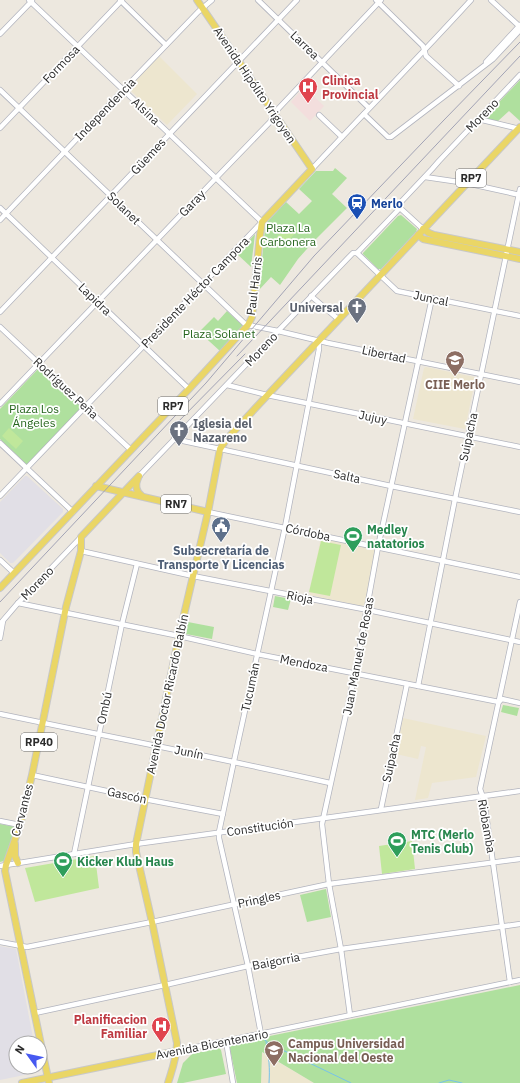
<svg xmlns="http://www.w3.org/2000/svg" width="520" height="1083" font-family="'IBM Plex Sans',sans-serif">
	<rect width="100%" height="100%" fill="#ede8df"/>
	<g fill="#e1dfe6">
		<path d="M25 476H27L63 509V512L13 563H10L0 553V502Z"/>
		<path d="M0 946 16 949 34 1043H16V1067H38L39 1072 0 1080Z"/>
	</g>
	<g fill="#ede6cf">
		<path d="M159 56 197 94 167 125 128 88Z"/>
		<path d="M426 367 474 377 475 380 465 429 413 419 424 368Z"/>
		<path d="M321 537 375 548 377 551 366 604 362 606 309 595Z"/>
		<path d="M403 718 486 736 476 777 432 783 428 798 415 800 426 747 421 746 418 759 396 754Z"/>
		<path d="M261 1052 314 1083H261Z"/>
	</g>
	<path fill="#f3dedd" d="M304 87 324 106 310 121 291 102Z"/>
	<g fill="#afe09e">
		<path d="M520 80V121L509 111 498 121 487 119 485 117Z"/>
		<path d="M335 168 347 178 332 194 347 208 314 241 298 259 280 285 271 277 259 290 265 229 268 221 286 202 299 214 312 201 299 189 316 171H333Z"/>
		<path d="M401 215 417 229 416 232 381 269H378L363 254V253L398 216Z"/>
		<path d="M255 234 251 267 237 254Z"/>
		<path d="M227 311 243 326 220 351 199 332 214 317 218 321Z"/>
		<path d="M40 367 82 407 27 465 0 439V409Z"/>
		<path d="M275 596 291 599 288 610 273 607Z"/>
		<path d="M188 622 214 627 212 639 186 634Z"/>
		<path d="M503 705 519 708 517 716 501 712Z"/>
		<path d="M0 824 16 827 4 861 0 862Z"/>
		<path d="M326 889 331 917 307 922 300 895Z"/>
		<path d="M520 985V1083H314L262 1052 261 1083H237L229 1044V1042L258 1035 260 1038Z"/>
		<path d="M219 1048 221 1050 226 1074 183 1083H177L183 1063 192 1054Z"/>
	</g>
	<g fill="#c0e79b">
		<path d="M289 225 296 232 284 246 276 238Z"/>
		<path d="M9 428 23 441 16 449 2 436Z"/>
		<path d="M321 541 341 545 330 596 309 592Z"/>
		<path d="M412 841 415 869 382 874 379 846Z"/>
		<path d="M95 856 99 888 35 902 25 868Z"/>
	</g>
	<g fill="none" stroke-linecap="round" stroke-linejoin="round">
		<g stroke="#77c2e9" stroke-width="1">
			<path d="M261 1037 270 1044 351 1083"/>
			<path d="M266 1042C269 1056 270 1069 269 1083"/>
			<path d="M439 1083 449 1080 462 1083"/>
		</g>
		<defs>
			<g id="minor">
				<path d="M120 0 166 45"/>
				<path d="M258 0 369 108"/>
				<path d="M376 0 423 46 426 56 459 86"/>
				<path d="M491 0 519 26"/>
				<path d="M0 34 32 1"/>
				<path d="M486 62 520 25"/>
				<path d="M0 90 244 323 248 325 278 331 328 343 520 382"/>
				<path d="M364 114 388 137H391L493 59 520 30"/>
				<path d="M319 115 342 137"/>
				<path d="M478 119 520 129"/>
				<path d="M0 128 122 0"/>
				<path d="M312 169C365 112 419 57 471 0"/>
				<path d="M425 177 466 183 520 195"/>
				<path d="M0 208 189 389"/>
				<path d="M400 208 423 229"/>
				<path d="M0 220 123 90 198 12 212 0"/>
				<path d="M357 253 397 291 520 316"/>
				<path d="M311 296 338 319"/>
				<path d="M0 312 297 0"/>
				<path d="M0 327 131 450"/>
				<path d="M227 385 267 395 520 447"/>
				<path d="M0 404 216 178 270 122 278 109 381 0"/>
				<path d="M174 439 391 486 520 512"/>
				<path d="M0 443 73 512"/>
				<path d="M139 476 351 255 353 253H357L400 208V203L432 169 439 161 520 75"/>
				<path d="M0 496 262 222 29 0"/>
				<path d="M208 512 520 577"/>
				<path d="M81 551 193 576 368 610 520 642"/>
				<path d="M0 560 14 573"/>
				<path d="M18 603 179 636 257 654 499 702 502 699 520 703"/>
				<path d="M0 624 18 603 81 537"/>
				<path d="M0 638 3 621"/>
				<path d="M418 686 455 499 520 189"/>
				<path d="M0 714C110 737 220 758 330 783"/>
				<path d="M32 775 144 799 223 814"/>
				<path d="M381 809 407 684"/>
				<path d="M0 821 20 825"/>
				<path d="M74 854 122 624 137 564"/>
				<path d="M0 866 136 844 520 791"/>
				<path d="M0 942 27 947 152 922 329 884 520 859"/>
				<path d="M510 982 484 800 480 789 520 602"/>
				<path d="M35 1013 165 985 248 966 341 949 520 924"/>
				<path d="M350 1015 341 949 329 884 322 824 355 673 378 547 432 298"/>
				<path d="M261 1034 248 966 219 838V832L234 761 285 527 319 349V340"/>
				<path d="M226 1041 233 1083"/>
				<path d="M177 1051 520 980"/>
			</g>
			<g id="major">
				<path d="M423 229 429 233 434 235 520 252"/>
				<path d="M418 235 423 239 520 259"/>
				<path d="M138 478C135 485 136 492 142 496"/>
				<path d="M96 486 208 512"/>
				<path d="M0 588 189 389 248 325 252 317 260 235 262 222 312 169 197 0"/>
				<path d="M15 844V856L18 863"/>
				<path d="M22 1083 177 1051"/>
				<path d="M49 1083 5 871 6 865 20 825 32 775 66 607 81 551V537L139 476"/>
				<path d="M168 1083C172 1070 177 1057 177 1043L152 922 136 852V844L179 636 208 512 220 449 226 440 262 401 520 127"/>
			</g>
		</defs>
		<use href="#minor" stroke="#b2b4be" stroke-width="6"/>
		<use href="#major" stroke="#c8c8c8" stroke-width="8"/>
		<use href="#minor" stroke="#fff" stroke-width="4.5"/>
		<use href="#major" stroke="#ead666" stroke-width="6"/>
		<g stroke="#a2a3b5" stroke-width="1">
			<path d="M237 356 520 56"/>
			<path d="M175 425 245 354"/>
			<path d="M0 602 206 383 314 256 444 120 520 42"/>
		</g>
	</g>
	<defs>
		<symbol id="hospital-pin" viewBox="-11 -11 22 30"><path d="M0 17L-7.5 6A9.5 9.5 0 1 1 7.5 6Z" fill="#e0444e" stroke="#fff"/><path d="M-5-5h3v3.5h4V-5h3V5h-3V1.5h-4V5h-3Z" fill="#fff"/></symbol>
		<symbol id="station-pin" viewBox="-11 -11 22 30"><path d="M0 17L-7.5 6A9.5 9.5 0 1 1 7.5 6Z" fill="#1a4fb4" stroke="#fff"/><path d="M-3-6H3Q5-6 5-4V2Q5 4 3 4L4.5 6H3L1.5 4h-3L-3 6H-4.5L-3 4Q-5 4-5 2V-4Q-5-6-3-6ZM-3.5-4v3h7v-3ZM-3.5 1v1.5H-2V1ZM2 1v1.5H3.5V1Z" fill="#fff"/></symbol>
		<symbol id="church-pin" viewBox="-11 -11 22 30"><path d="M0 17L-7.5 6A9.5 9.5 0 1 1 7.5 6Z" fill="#6b7280" stroke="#fff"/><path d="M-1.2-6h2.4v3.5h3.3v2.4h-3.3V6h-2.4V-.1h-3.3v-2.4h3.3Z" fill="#fff"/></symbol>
		<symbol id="school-pin" viewBox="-11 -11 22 30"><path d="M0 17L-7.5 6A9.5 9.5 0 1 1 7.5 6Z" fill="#8d6e63" stroke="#fff"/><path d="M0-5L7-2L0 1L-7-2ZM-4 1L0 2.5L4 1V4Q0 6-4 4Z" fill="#fff"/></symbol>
		<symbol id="civic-pin" viewBox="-11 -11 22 30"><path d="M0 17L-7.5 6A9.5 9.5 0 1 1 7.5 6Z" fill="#5c6f8a" stroke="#fff"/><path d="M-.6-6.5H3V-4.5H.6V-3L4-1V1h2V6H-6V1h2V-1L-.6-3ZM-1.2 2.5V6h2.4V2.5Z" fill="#fff"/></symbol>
		<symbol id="stadium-pin" viewBox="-11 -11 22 30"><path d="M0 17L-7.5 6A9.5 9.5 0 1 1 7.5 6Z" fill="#2e9e5b" stroke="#fff"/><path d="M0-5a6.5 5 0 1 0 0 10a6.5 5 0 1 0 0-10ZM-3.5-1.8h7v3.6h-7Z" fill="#fff"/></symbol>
		<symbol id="university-pin" viewBox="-11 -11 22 30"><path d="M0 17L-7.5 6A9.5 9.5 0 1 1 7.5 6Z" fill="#8d6e63" stroke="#fff"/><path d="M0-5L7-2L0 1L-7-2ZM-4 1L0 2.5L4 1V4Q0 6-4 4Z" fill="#fff"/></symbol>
	</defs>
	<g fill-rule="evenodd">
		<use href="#hospital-pin" x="297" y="76" width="22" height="30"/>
		<use href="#station-pin" x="346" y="192" width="22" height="30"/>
		<use href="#church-pin" x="346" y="296" width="22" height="30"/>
		<use href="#school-pin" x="444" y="349" width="22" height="30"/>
		<use href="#church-pin" x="168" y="419" width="22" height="30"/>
		<use href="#civic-pin" x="210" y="515" width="22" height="30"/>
		<use href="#stadium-pin" x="342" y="525" width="22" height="30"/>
		<use href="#stadium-pin" x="386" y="830" width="22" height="30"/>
		<use href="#stadium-pin" x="52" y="850" width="22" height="30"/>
		<use href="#hospital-pin" x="150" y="1015" width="22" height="30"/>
		<use href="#university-pin" x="263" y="1039" width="22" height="30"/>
	</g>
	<g text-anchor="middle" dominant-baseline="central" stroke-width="3.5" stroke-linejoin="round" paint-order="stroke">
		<g fill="#fff" stroke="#6b6b6b" stroke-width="1">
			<rect x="456" y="169" width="30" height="18" rx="3"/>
			<rect x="158" y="397" width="30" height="18" rx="3"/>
			<rect x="161" y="495" width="30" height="18" rx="3"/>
			<rect x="21" y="733" width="36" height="18" rx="3"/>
		</g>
		<g font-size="11" font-weight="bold" fill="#2c2c2c">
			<text x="471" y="178">RP7</text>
			<text x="173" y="406">RP7</text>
			<text x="176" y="504">RN7</text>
			<text x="39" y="742">RP40</text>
		</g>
		<g font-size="12" fill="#2c2c2c" stroke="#fff">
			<text transform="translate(305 45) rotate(44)">Larrea</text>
			<text transform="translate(61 64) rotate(-46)">Formosa</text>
			<text transform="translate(255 85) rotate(56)">Avenida Hipólito Yrigoyen</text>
			<text transform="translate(105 109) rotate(-46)">Independencia</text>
			<text transform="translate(146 111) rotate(43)">Alsina</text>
			<text transform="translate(482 115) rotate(-46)">Moreno</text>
			<text transform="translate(148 156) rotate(-47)">Güemes</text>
			<text transform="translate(192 203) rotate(-46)">Garay</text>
			<text transform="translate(124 208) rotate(44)">Solanet</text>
			<text transform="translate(254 286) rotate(-83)">Paul Harris</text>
			<text transform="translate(195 292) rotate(-46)">Presidente Héctor Campora</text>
			<text transform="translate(431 298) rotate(12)">Juncal</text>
			<text transform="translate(95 299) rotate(44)">Lapidra</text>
			<text transform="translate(261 349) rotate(-47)">Moreno</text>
			<text transform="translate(384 354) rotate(12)">Libertad</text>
			<text transform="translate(66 388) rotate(43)">Rodríguez Peña</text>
			<text transform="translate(373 417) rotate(12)">Jujuy</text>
			<text transform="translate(468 437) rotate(-78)">Suipacha</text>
			<text transform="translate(347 476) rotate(12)">Salta</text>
			<text transform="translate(308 532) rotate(12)">Córdoba</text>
			<text transform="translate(37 583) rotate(-46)">Moreno</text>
			<text transform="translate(300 597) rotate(11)">Rioja</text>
			<text transform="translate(358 656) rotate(-79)">Juan Manuel de Rosas</text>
			<text transform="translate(304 663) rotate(11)">Mendoza</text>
			<text transform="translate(250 687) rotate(-78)">Tucumán</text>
			<text transform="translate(167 694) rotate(-78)">Avenida Doctor Ricardo Balbín</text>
			<text transform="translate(104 708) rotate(-78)">Ombú</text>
			<text transform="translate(189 752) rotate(11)">Junín</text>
			<text transform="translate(391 758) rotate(-78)">Suipacha</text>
			<text transform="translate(127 795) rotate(12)">Gascón</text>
			<text transform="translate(22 810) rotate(-75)">Cervantes</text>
			<text transform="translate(487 826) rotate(80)">Riobamba</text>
			<text transform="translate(260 827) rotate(-8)">Constitución</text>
			<text transform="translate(259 899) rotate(-12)">Pringles</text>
			<text transform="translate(276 961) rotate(-11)">Baigorria</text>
			<text transform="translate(212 1044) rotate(-11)">Avenida Bicentenario</text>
		</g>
		<g font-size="12" font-weight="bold" fill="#be3a42" stroke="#fff" text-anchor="start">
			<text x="322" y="80">Clinica<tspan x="322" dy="14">Provincial</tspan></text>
			<text x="147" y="1019" text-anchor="end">Planificacion<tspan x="147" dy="14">Familiar</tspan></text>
		</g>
		<g font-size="12" font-weight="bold" fill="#164399" stroke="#fff" text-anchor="start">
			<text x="371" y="203">Merlo</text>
		</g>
		<g font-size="12" fill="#27661e" stroke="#fff">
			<text x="288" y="227">Plaza La<tspan x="288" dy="14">Carbonera</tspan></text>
			<text x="219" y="333">Plaza Solanet</text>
			<text x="34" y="408">Plaza Los<tspan x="34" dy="14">Ángeles</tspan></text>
		</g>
		<g font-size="12" font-weight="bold" fill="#5b616d" stroke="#fff" text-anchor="end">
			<text x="343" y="307">Universal</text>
			<text x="193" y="423" text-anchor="start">Iglesia del<tspan x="193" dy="14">Nazareno</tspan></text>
		</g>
		<g font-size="12" font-weight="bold" fill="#785e54" stroke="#fff">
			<text x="455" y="384">CIIE Merlo</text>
			<text x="288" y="1043" text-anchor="start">Campus Universidad<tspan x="288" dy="14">Nacional del Oeste</tspan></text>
		</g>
		<g font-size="12" font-weight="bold" fill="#27864d" stroke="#fff" text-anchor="start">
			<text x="367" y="529">Medley<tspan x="367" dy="14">natatorios</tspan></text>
			<text x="411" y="834">MTC (Merlo<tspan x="411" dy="14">Tenis Club)</tspan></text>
			<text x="77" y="861">Kicker Klub Haus</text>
		</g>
		<g font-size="12" font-weight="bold" fill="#4e5e75" stroke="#fff">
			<text x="221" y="550">Subsecretaría de<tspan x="221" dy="14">Transporte Y Licencias</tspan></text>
		</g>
	</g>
	<g transform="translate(28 1055) rotate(303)"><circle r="19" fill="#ffffff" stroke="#ababab"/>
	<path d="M0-3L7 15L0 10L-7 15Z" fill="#4759f1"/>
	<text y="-6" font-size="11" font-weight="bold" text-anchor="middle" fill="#2c2c2c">N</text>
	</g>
</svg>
